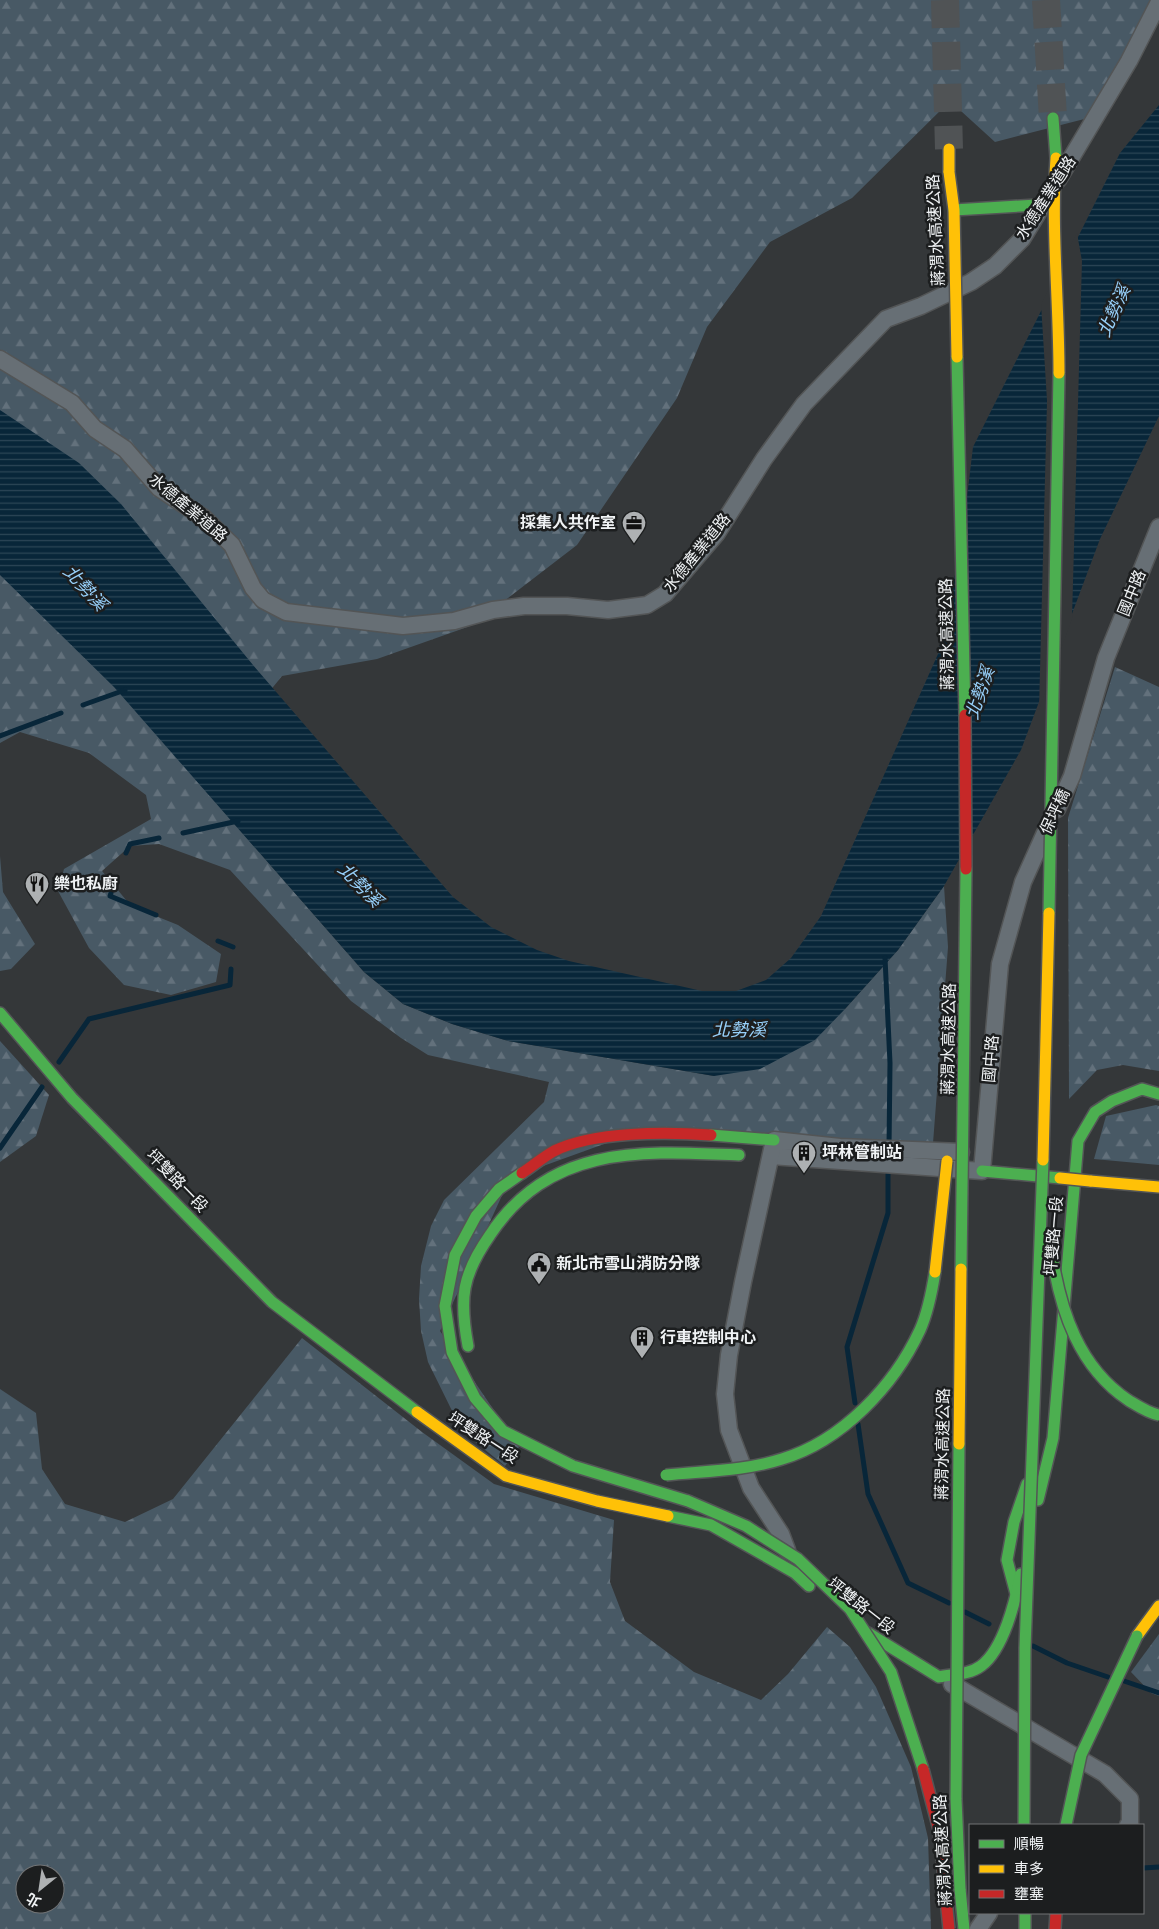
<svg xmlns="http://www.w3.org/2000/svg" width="1159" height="1929" font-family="'Varela Round','Noto Sans TC',sans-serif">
	<defs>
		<pattern id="forest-firs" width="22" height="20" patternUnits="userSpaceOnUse" patternTransform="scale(1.25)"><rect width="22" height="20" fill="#485965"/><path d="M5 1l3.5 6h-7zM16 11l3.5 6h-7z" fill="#63717c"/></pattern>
		<pattern id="water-rules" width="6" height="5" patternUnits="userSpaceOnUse" patternTransform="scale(1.25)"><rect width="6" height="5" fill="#082639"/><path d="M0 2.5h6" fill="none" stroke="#2c4656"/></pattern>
	</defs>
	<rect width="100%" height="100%" fill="#343739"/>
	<g fill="url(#forest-firs)" fill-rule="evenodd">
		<path d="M0 0H1156L1096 116 995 142 950 101 852 198 770 242 707 327 677 398 577 545 473 625 377 659 282 676 197 781 364 972 403 1004 452 1024 508 1041 714 1076 845 1009 898 950 944 886 948 947 933 1143 640 1131 510 1178 440 1331 519 1447 505 1466 462 1431 428 1362 421 1331 419 1299 421 1266 431 1226 444 1200 544 1102 549 1082 428 1055 401 1038 351 1001 230 870 159 844 130 846 102 871 131 906 178 925 221 954 216 982 171 995 124 985 89 948 58 891 64 869 151 819 146 795 89 753 20 732 0 743Z"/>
		<path d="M1115 667 1159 687V1071L1123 1065 1097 1070 1069 1099 1068 818Z"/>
		<path d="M0 856 3 892 35 944 11 969 0 971Z"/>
		<path d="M0 1041 49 1095 36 1136 0 1162Z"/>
		<path d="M1156 1105 1159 1106V1165L1094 1159 1106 1116Z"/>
		<path d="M302 1338 422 1432 494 1484 614 1520 610 1582 625 1621 694 1672 761 1700 788 1674 827 1627 850 1647 876 1687 911 1767 928 1838 931 1929H0V1389L36 1413 42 1469 65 1504 125 1522 173 1499ZM25 1874H55V1904H25Z"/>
		<path d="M1159 1634V1696L1151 1693 1131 1672Z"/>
	</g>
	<path fill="url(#water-rules)" d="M1159 105V416L1100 539 1021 750 944 886 898 950 845 1009 815 1040 760 1069 714 1076 508 1041 452 1024 403 1004 364 972 114 687 0 575V410L79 463 121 504 253 665 453 897 491 927 537 950 569 961 702 991H736L766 980 791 958 821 916 938 654 961 547 973 447 1120 153Z"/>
	<path fill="#343739" d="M1077 233 1082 261 1072 619 1039 709 1047 401 1041 304Z"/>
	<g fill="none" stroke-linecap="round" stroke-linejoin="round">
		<g stroke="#082639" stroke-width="5">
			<path d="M83 705 125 690"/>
			<path d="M0 736 61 713"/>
			<path d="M183 833 238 821"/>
			<path d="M126 853 130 844 159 838"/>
			<path d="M111 893 110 896 156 915"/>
			<path d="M218 941 233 947"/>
			<path d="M885 958 890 1063 889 1147"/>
			<path d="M59 1062 89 1019 230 985 231 969"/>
			<path d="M0 1148 42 1087"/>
			<path d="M855 1403 847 1347 888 1213V1168"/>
			<path d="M858 1424 868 1494 908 1583 949 1603"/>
			<path d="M965 1612 989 1624"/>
			<path d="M1033 1646 1067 1663 1108 1677"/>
			<path d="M1124 1681 1159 1693"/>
			<path d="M1143 1868 1159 1867"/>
		</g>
		<g stroke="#505355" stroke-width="28" stroke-dasharray="28 14" stroke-linecap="butt">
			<path d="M945 0 949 149"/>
			<path d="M1046 0 1053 118"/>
		</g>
		<defs>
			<g id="street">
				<path d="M1058 180 1129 61 1159 2"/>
				<path d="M0 359 72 403 95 429 125 449 159 488 204 518 232 545 253 588 263 600 286 612 403 626 454 621 493 610 524 606H567L608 610 647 605 665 594 717 533 764 459 804 404 886 319 921 306 971 282 995 266 1022 239 1045 201"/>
				<path d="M1057 809 1072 776 1106 658 1159 527"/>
				<path d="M771 1156 982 1171 1000 964 1023 882 1045 833"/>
				<path d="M787 1550 781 1534 751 1488 729 1430 725 1394 729 1355 743 1282 774 1140 840 1147 961 1152"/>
				<path d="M952 1684 1105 1774 1130 1799V1823L1128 1825"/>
				<path d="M978 1929 989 1913"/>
			</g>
			<g id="fast">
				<path d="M1053 118 1056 158"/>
				<path d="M0 1013 72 1098 272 1302 417 1412"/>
				<path d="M711 1135 774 1140"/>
				<path d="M982 1171 1060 1178"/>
				<path d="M522 1173 499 1189 476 1216 455 1255 445 1306 452 1352 475 1398 503 1431 573 1466 688 1501"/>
				<path d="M468 1346C459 1298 462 1275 490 1235 550 1144 642 1151 739 1155"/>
				<path d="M1038 1500 1053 1438 1078 1141 1095 1112 1112 1101 1142 1089 1159 1094"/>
				<path d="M668 1516 711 1525 795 1573 809 1586"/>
				<path d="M1016 1594 1007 1560 1014 1522 1027 1484"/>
				<path d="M868 1633 939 1677C952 1674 969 1675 981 1666 1004 1649 1015 1601 1021 1574"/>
				<path d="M960 1889 964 1929"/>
				<path d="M1025 1913V1929"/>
			</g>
			<g id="slow">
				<path d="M949 149V172"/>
				<path d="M1090 1181 1159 1187"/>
				<path d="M417 1412 506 1476 597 1501 668 1516"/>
				<path d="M1137 1636 1159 1606"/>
			</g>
			<g id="jam">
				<path d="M522 1173C533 1166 543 1157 554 1151 594 1131 667 1132 711 1135"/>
				<path d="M1055 1929 1056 1913"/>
			</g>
		</defs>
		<use href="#street" stroke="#535556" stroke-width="19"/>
		<use href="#fast" stroke="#535556" stroke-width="14"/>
		<use href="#slow" stroke="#535556" stroke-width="14"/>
		<use href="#jam" stroke="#535556" stroke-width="14"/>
		<use href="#street" stroke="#676f75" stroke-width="16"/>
		<use href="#fast" stroke="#4caf50" stroke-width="11"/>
		<use href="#slow" stroke="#ffc107" stroke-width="11"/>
		<use href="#jam" stroke="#c62828" stroke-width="11"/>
		<defs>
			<g id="fast-bridge">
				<path d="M954 210 1053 204"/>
				<path d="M957 357 965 715"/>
				<path d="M1049 913 1059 373"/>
				<path d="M1052 1256C1061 1312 1079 1367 1128 1400 1138 1406 1148 1413 1159 1415"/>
				<path d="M961 1269 966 869"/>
				<path d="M959 1444 956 1799 960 1889"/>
				<path d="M666 1475C705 1471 745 1471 782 1459 842 1441 894 1386 920 1330 928 1312 932 1291 935 1272"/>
				<path d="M688 1501 746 1526 798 1559 850 1609 891 1672 923 1769"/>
				<path d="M1024 1825 1025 1648 1043 1160"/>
				<path d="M1066 1825 1081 1755 1137 1636"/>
			</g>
			<g id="slow-bridge">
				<path d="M1056 158C1051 230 1059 301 1059 373"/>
				<path d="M949 172 954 210 957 357"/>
				<path d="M1043 1160 1049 913"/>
				<path d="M1060 1178 1090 1181"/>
				<path d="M935 1272 947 1161"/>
				<path d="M959 1444 961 1269"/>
			</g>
			<g id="jam-bridge">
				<path d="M965 715 966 869"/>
				<path d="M923 1769 939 1830 949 1929"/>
			</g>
		</defs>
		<use href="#fast-bridge" stroke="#535556" stroke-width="14" stroke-linecap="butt"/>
		<use href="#slow-bridge" stroke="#535556" stroke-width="14" stroke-linecap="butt"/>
		<use href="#jam-bridge" stroke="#535556" stroke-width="14" stroke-linecap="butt"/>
		<use href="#fast-bridge" stroke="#4caf50" stroke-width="11"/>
		<use href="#slow-bridge" stroke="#ffc107" stroke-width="11"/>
		<use href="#jam-bridge" stroke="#c62828" stroke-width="11"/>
	</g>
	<defs>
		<symbol id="office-pin" viewBox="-11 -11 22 30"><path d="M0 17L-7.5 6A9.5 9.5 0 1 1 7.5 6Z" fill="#aeb1b3" stroke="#1c1e1f"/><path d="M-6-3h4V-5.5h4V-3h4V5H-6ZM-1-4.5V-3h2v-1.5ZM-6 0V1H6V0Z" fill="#111"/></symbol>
		<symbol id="restaurant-pin" viewBox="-11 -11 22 30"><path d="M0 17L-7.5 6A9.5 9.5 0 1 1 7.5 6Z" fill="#aeb1b3" stroke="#1c1e1f"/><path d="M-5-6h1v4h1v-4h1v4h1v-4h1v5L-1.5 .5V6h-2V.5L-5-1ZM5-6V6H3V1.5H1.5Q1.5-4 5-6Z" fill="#111"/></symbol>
		<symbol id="building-pin" viewBox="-11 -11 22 30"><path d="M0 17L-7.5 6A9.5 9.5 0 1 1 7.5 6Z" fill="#aeb1b3" stroke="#1c1e1f"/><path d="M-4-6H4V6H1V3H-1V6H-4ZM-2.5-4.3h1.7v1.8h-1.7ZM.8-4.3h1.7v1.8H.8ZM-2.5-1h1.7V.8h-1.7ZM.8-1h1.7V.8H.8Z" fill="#111"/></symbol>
		<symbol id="civic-pin" viewBox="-11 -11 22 30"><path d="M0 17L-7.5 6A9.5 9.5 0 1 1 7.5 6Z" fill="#aeb1b3" stroke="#1c1e1f"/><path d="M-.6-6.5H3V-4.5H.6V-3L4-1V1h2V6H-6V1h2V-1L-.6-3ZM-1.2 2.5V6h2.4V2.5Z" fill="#111"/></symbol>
	</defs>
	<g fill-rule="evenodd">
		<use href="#office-pin" x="620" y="509" width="28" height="38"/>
		<use href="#restaurant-pin" x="23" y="870" width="28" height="38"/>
		<use href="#building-pin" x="790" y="1139" width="28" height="38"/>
		<use href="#civic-pin" x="525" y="1250" width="28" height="38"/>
		<use href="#building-pin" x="628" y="1324" width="28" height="38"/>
	</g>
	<g text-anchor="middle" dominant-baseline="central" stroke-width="5" stroke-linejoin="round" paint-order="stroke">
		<g font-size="16" fill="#f0f3f5" stroke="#1c1e1f">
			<text transform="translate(1046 198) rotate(-57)">水德產業道路</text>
			<text transform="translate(936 230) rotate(-93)">蔣渭水高速公路</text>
			<text transform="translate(188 508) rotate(40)">水德產業道路</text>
			<text transform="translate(697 553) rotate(-51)">水德產業道路</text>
			<text transform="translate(1132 593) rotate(-68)">國中路</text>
			<text transform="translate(947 634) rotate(-91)">蔣渭水高速公路</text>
			<text transform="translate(1055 812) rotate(-65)">保坪橋</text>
			<text transform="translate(949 1039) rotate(-89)">蔣渭水高速公路</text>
			<text transform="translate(991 1059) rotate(-85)">國中路</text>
			<text transform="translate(177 1181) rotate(46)">坪雙路一段</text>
			<text transform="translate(1054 1236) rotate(-85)">坪雙路一段</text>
			<text transform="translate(483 1438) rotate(33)">坪雙路一段</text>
			<text transform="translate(943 1444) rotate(-89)">蔣渭水高速公路</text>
			<text transform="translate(861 1606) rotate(38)">坪雙路一段</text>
			<text transform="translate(943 1850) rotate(-93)">蔣渭水高速公路</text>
		</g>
		<g font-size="16" font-weight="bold" fill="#f0f3f5" stroke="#1c1e1f" text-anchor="start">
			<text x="616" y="523" text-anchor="end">採集人共作室</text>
			<text x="54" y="884">樂也私廚</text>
			<text x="822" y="1153">坪林管制站</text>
			<text x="556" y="1264">新北市雪山消防分隊</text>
			<text x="660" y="1338">行車控制中心</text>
		</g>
		<g font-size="18" font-style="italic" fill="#97d0fa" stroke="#1c1e1f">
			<text transform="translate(1114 311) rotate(-66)">北勢溪</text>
			<text transform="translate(85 588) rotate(47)">北勢溪</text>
			<text transform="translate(980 693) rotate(-71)">北勢溪</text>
			<text transform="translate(360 885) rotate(45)">北勢溪</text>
			<text x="739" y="1030">北勢溪</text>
		</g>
	</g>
	<rect x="969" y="1824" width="175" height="90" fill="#1c1e1f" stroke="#717375"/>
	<rect x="979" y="1840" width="25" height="8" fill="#4caf50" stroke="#717375"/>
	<text x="1014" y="1849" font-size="15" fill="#f0f3f5">順暢</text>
	<rect x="979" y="1865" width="25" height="8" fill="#ffc107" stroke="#717375"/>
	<text x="1014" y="1874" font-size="15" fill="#f0f3f5">車多</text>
	<rect x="979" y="1890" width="25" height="8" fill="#c62828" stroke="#717375"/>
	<text x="1014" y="1899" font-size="15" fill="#f0f3f5">壅塞</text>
	<g transform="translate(40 1889) rotate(210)"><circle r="24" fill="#1c1e1f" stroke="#717375"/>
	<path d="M0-4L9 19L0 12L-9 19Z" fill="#aeb1b3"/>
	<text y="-8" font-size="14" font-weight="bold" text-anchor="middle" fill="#f0f3f5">北</text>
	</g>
</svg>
